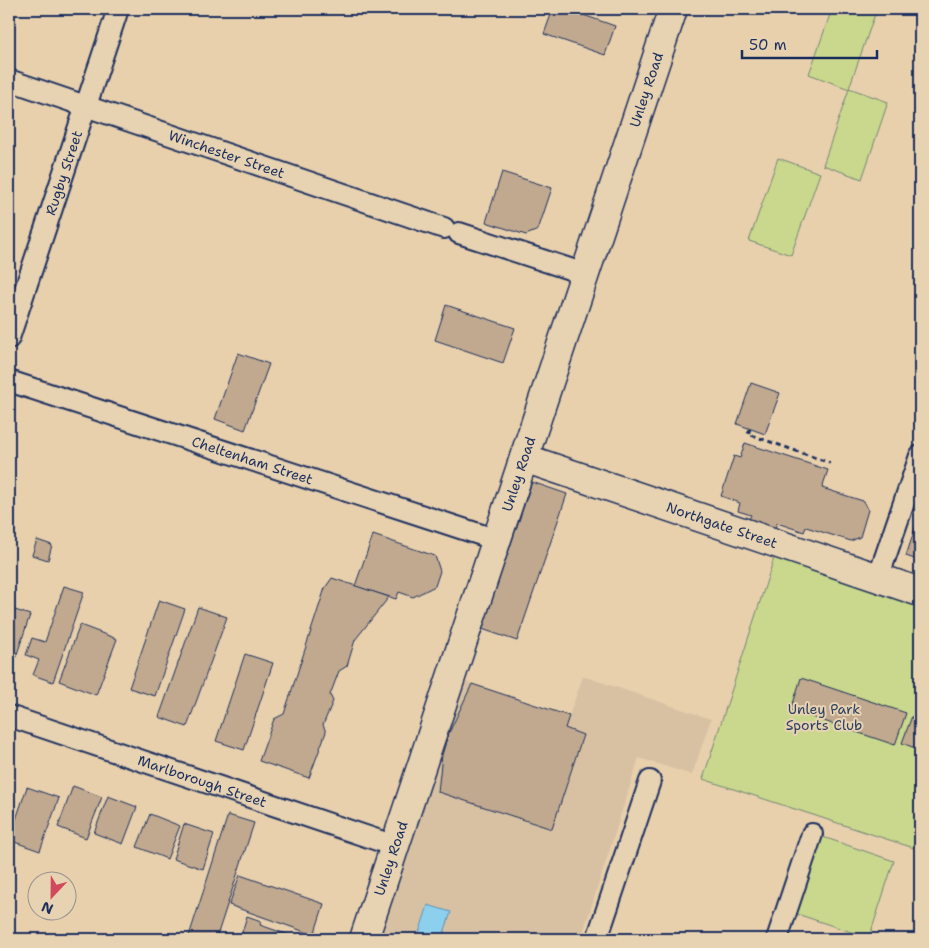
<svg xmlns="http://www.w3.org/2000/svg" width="929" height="948" font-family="'Shantell Sans',sans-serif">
	<rect width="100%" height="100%" fill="#e8d0ad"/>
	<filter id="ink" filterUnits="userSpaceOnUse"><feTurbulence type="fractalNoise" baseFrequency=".02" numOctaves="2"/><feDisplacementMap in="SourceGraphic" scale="10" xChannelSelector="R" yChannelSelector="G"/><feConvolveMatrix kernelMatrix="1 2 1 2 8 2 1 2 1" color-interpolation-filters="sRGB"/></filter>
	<g filter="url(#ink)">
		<path fill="#d8c1a3" d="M583 676 711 719 692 775 639 758 581 939H377L461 680 569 716Z"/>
		<g fill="#c9d88c" stroke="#728475">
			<path d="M832 9H861L875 14 849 88 888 102 862 179 823 165 849 89 809 74Z"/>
			<path d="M778 158 820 173 791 255 749 241Z"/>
			<path d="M775 555 920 602V850L703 779Z"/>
			<path d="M820 836 894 861 869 938 794 913Z"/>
		</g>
		<path fill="#8dd0ee" stroke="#5f90b4" d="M428 905 451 912 442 939H417Z"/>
		<g fill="#c1a98f" stroke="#1b2f5e">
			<path d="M553 9H566L615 26 605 55 544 34Z"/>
			<path d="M502 172 552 188 538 230 526 235 486 222Z"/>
			<path d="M446 305 515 328 503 363 435 340Z"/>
			<path d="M238 353 269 364 245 430 215 419Z"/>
			<path d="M751 383 780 393 765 434 737 424Z"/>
			<path d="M745 443 828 470 822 488 863 501 868 510 860 537 851 541 806 527 804 532 777 523 775 528 749 519 751 515 738 511 740 503 721 496 734 456 740 458Z"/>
			<path d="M532 482 567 494 517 641 482 629Z"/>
			<path d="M920 513V561L906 556Z"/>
			<path d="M373 535 435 556 440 571 435 586 413 597 399 592 396 599 355 586Z"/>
			<path d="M37 540 52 545 48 560 32 555Z"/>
			<path d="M332 578 389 597 355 640 347 666 339 671 330 695 333 701 323 725 326 732 309 778 259 761 274 719 284 714 325 588Z"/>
			<path d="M64 586 84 592 53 682 33 675 39 660 26 655 32 638 45 642Z"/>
			<path d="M159 600 185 609 155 696 129 688Z"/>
			<path d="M198 607 227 617 187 727 159 717Z"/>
			<path d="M9 608 30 615 14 663 9 662Z"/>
			<path d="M80 625 117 639 96 695 59 681Z"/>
			<path d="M245 654 273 663 244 750 216 741Z"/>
			<path d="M801 678 906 713 895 745 791 710Z"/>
			<path d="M472 684 569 716 565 728 583 735 552 829 438 792 442 755 448 735Z"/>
			<path d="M912 716 920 719V750L902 743Z"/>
			<path d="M73 786 102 797 86 838 58 827Z"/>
			<path d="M27 787 59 798 40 851 9 840Z"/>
			<path d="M108 796 137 807 123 844 94 833Z"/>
			<path d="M150 814 180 826 167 859 137 847Z"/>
			<path d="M228 815 254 823 216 939H188Z"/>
			<path d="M184 824 214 834 203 869 173 859Z"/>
			<path d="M240 875 324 904 314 935 229 905Z"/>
			<path d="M247 916 261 921 260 925 289 935 287 939H240Z"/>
		</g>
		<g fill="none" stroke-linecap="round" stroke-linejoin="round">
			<defs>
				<g id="minor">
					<path id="s1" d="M9 80 444 228"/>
					<path d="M459 233 585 274"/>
					<path id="s2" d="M9 338 118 9"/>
					<path id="s3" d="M9 381 497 540"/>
					<path d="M878 578 920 456"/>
					<path id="s4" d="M9 716 395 846"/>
					<path d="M597 939 650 781"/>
					<path d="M777 939 812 834"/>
				</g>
				<g id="secondary">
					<path id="s5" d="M524 458 920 592"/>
					<path id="s6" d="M364 939 673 9"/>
				</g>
			</defs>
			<use href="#minor" stroke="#1b2f5e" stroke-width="24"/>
			<use href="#secondary" stroke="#1b2f5e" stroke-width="31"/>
			<path stroke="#1b2f5e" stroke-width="3" stroke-dasharray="5 4" stroke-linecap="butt" d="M750 429 748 434 830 463"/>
			<use href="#minor" stroke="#e7d2b1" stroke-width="20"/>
			<use href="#secondary" stroke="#e7d2b1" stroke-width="28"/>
		</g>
	</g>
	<g text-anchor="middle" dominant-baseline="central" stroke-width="4" stroke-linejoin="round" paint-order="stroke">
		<g font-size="14" fill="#1b2f5e" stroke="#e7d2b1">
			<text stroke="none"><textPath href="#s6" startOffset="895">Unley Road</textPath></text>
			<text stroke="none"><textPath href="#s1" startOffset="230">Winchester Street</textPath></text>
			<text stroke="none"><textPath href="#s2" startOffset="174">Rugby Street</textPath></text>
			<text stroke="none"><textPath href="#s3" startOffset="256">Cheltenham Street</textPath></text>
			<text stroke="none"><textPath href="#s6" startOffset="490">Unley Road</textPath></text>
			<text stroke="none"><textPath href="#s5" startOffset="209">Northgate Street</textPath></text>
			<text stroke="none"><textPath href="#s4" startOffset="204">Marlborough Street</textPath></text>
			<text stroke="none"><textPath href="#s6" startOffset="85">Unley Road</textPath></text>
		</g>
		<g font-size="14" fill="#2c4063" stroke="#e7d2b1">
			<text x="824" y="709">Unley Park<tspan x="824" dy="16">Sports Club</tspan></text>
		</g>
	</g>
	<rect width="929" height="948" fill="none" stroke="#e7d2b1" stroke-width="30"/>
	<rect x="15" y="15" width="899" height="918" fill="none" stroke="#1b2f5e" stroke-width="2" filter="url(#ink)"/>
	<g transform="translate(52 896) rotate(202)"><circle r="24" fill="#e7d2b1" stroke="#959190"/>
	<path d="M0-4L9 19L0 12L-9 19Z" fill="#d1495b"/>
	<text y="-8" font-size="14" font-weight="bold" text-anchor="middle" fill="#1b2f5e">N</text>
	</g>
	<path d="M742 50v8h135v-8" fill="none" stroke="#1b2f5e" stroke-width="2.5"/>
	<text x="749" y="50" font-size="15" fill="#1b2f5e" stroke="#e7d2b1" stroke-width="4" paint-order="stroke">50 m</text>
</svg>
